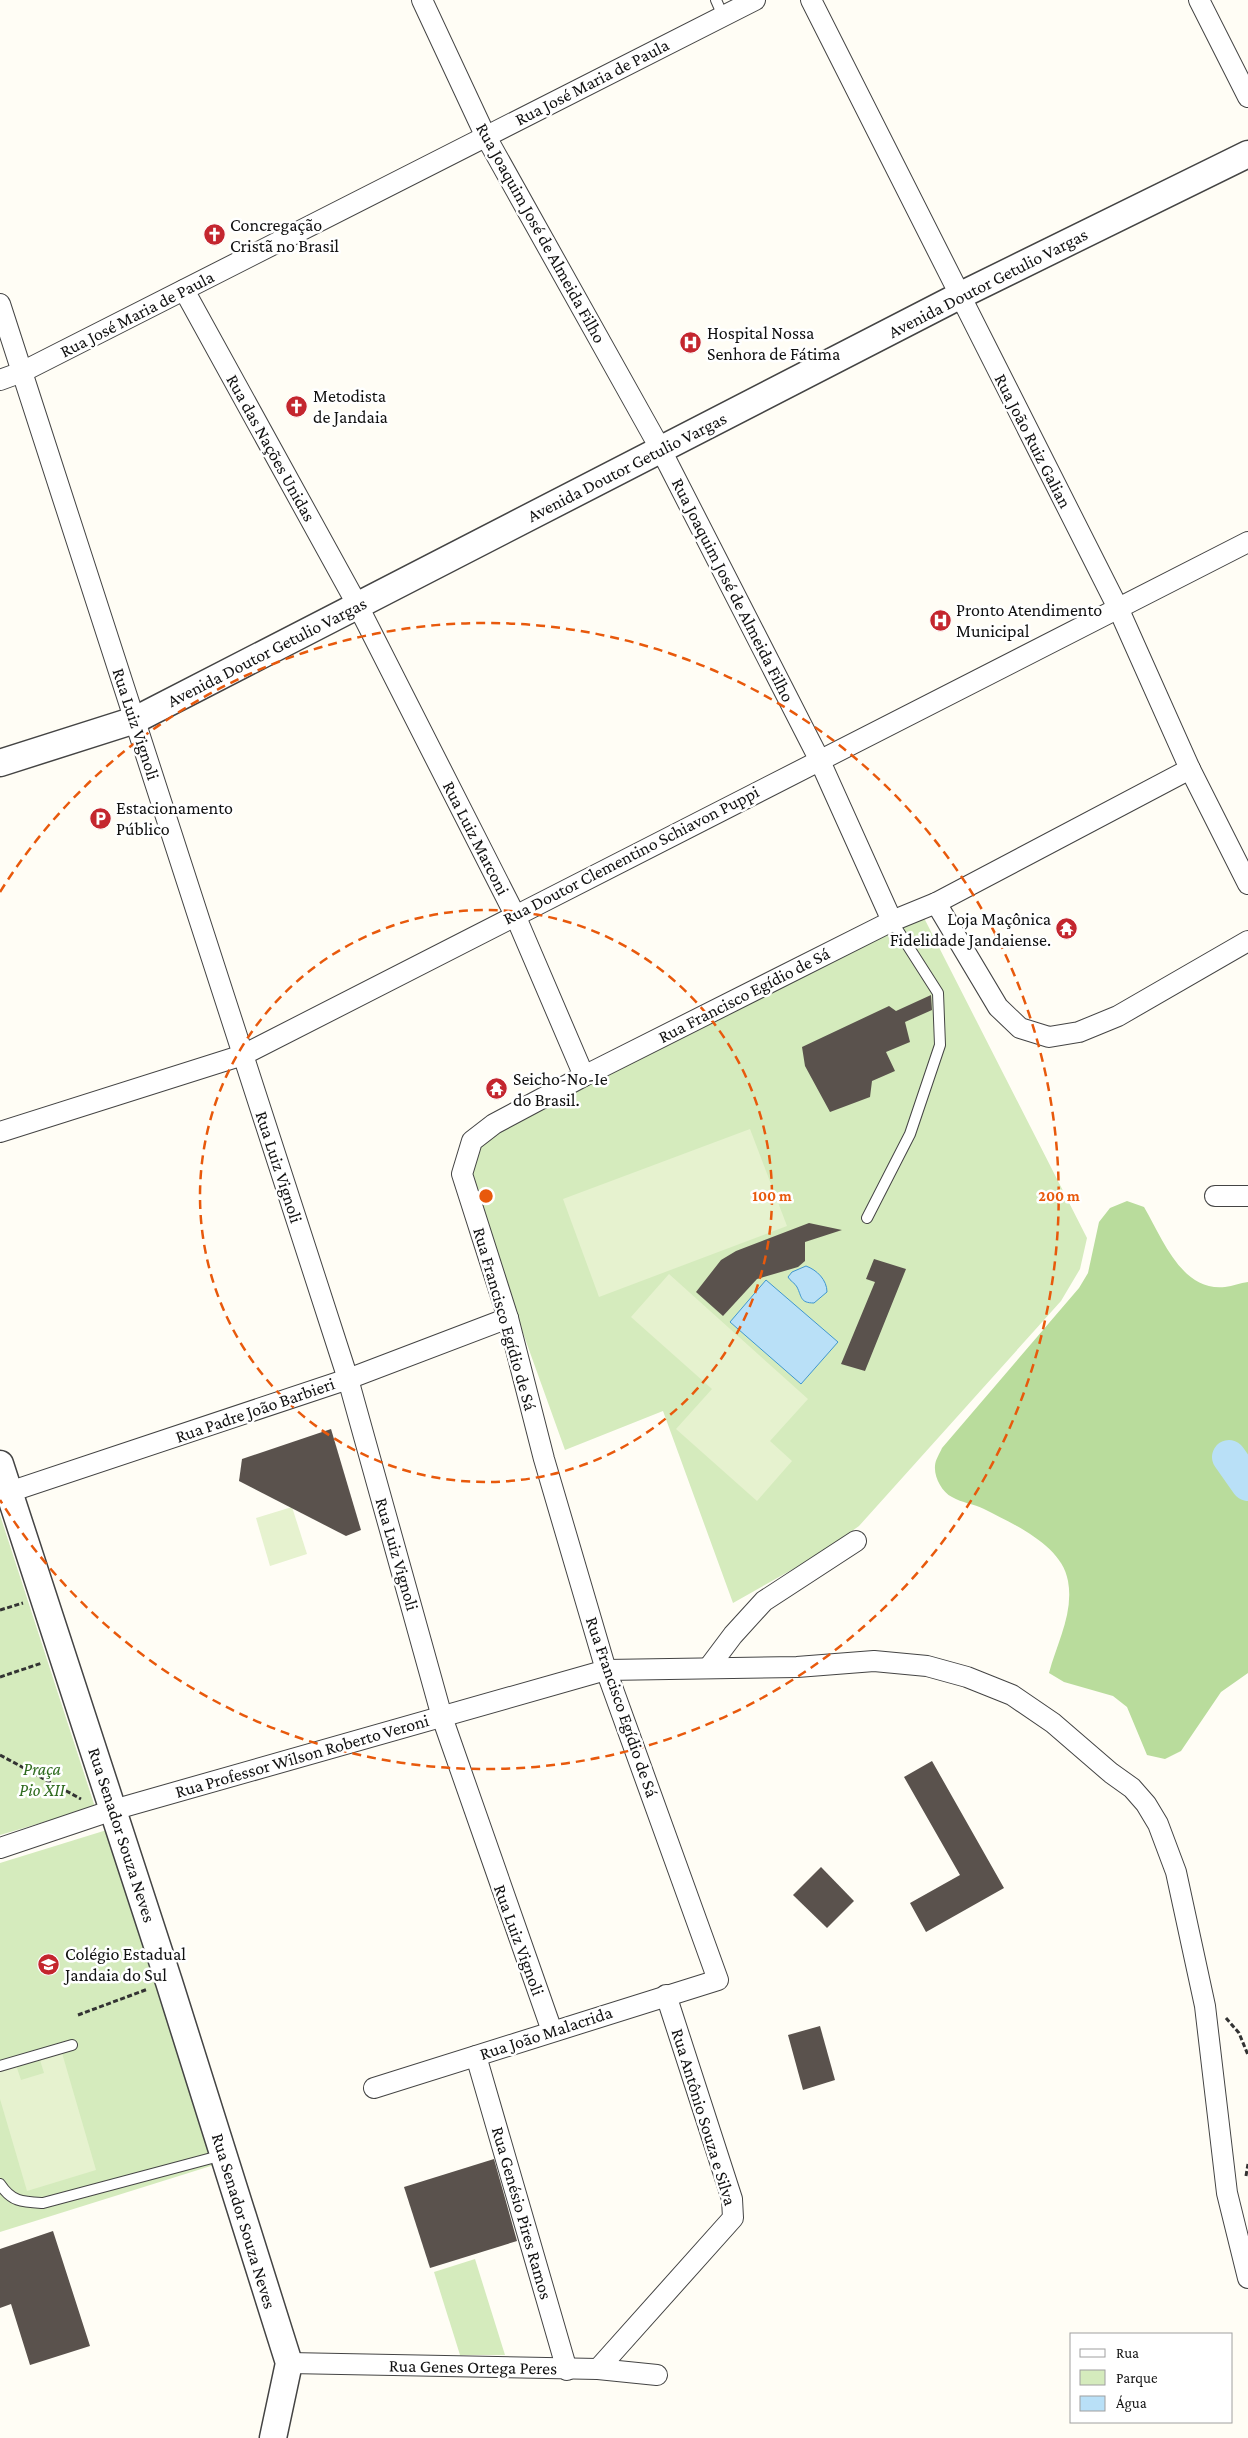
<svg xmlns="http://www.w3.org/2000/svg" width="1248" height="2438" font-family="'Crimson Pro',serif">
	<rect width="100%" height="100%" fill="#fffdf5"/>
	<g fill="#d5ebbd">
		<path d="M921 912 1087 1238 1080 1269 1061 1301 859 1526 818 1555 733 1603 663 1411 565 1450 468 1180 480 1145 501 1126Z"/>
		<path d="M0 1515 95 1807 0 1835Z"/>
		<path d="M110 1829 214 2165 0 2232V1863Z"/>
		<path d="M475 2259 505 2355H460L434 2272Z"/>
	</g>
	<path fill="#b9dc9c" d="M1127 1201 1144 1207C1162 1237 1181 1292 1225 1287 1233 1286 1240 1283 1248 1282V1673L1221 1692 1181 1751 1165 1759 1147 1755 1127 1707 1113 1696 1064 1682 1049 1673C1057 1643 1074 1613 1068 1581 1062 1545 1013 1524 984 1509 974 1504 962 1503 952 1497 942 1492 934 1477 935 1466 935 1460 940 1453 942 1448L1079 1288 1088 1273 1099 1222 1110 1208Z"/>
	<g fill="#e6f2cf">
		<path d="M750 1129 787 1226 599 1297 563 1199Z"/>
		<path d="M669 1274 808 1399 770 1441 792 1461 757 1501 676 1429 712 1389 631 1317Z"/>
		<path d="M292 1507 307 1554 270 1566 256 1518Z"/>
		<path d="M62 2053 96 2170 27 2191 0 2099V2070L16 2065 21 2080 44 2073 40 2060Z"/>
	</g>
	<g fill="#b9e0f7" stroke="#3f96cf">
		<path d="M806 1266C817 1270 827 1280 827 1292L814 1303C800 1303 802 1297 797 1287 795 1283 790 1281 788 1277L792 1272Z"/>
		<path d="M766 1280 838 1342 801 1384 730 1322Z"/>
	</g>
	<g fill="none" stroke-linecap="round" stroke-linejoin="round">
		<path stroke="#b9e0f7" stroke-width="34" d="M1229 1457 1248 1484"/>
	</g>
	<g fill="#5a524d">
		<path d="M931 995 932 1010 905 1022 910 1042 886 1052 895 1071 872 1081 870 1097 830 1112 805 1066 802 1047 889 1006 896 1011Z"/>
		<path d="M809 1223 842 1230 805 1242V1261L798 1267 757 1279 723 1316 696 1292 721 1260 736 1251Z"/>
		<path d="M874 1259 906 1269 865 1371 841 1364 875 1282 866 1279Z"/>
		<path d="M331 1429 361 1530 346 1536 239 1481 242 1459Z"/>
		<path d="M932 1761 1004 1888 926 1932 910 1903 960 1875 904 1777Z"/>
		<path d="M821 1867 854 1901 827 1928 793 1895Z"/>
		<path d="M820 2026 835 2080 803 2090 788 2035Z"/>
		<path d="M494 2159 517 2241 430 2268 404 2187Z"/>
		<path d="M53 2231 90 2346 30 2365 11 2304 0 2308V2249Z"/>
	</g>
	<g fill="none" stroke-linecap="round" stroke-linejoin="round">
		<defs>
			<g id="service">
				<path d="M716 0 723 16"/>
				<path d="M867 1218 910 1134 940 1045 938 993 892 921"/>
				<path d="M0 2066 72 2045"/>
				<path d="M0 2184C12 2202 22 2202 43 2203L223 2155"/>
			</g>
			<g id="minor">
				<path d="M422 0 485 135 661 450 819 759 892 921"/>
				<path d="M811 0 1119 610 1190 769 1248 884"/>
				<path d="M1199 0 1248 97"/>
				<path d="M184 290 358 606 515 915 584 1076"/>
				<path d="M0 304 348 1379 442 1717 552 2031"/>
				<path d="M0 380 22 372 755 0"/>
				<path d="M936 903 998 1007 1020 1028 1049 1037 1079 1032 1118 1016 1248 941"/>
				<path d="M0 1132 243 1055 1248 542"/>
				<path d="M1215 1196H1248"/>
				<path d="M0 1495 348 1379 508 1318"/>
				<path d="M709 1667 733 1635 764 1601 856 1541"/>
				<path d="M0 1848 113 1810 606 1670 797 1667 874 1661 927 1666 967 1677 1012 1695 1053 1723 1111 1773 1132 1788 1146 1804 1158 1824 1176 1872 1205 2006 1227 2193 1248 2278"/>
				<path d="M476 2056 567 2370"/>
				<path d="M374 2088 718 1980 606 1670 544 1459 508 1318 462 1174 472 1141 494 1124 584 1076 892 921 936 903 1190 769"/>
				<path d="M289 2363 598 2369 657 2375"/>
				<path d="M598 2369 733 2218 732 2199 666 1995"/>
			</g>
			<g id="tertiary">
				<path d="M0 763 135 720 959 296 1248 154"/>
				<path d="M0 1464 169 1982 289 2363 273 2438"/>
			</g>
		</defs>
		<use href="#service" stroke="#444" stroke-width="12"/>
		<use href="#minor" stroke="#444" stroke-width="22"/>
		<use href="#tertiary" stroke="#444" stroke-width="29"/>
		<g stroke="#333" stroke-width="3" stroke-dasharray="5 2.5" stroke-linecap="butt">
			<path d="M0 1610 23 1603"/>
			<path d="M0 1677 42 1663"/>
			<path d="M0 1755 81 1799"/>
			<path d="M78 2015 148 1989"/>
			<path d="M1226 2018 1239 2033 1248 2055"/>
			<path d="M1246 2176 1248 2164"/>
		</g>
		<use href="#service" stroke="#fff" stroke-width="10"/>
		<use href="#minor" stroke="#fff" stroke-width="20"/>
		<use href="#tertiary" stroke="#fff" stroke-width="26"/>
	</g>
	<g fill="none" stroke="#e8590c" stroke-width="2.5" stroke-dasharray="9 6">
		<circle cx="486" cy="1196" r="286"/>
		<path d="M0 892A573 573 0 1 1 0 1500"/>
	</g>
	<defs>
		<symbol id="church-disc" viewBox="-11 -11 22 22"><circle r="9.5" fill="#c4262e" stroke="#fff"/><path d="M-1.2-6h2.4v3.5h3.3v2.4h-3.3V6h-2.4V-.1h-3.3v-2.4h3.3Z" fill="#fff"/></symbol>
		<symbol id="hospital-disc" viewBox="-11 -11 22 22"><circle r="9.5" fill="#c4262e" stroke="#fff"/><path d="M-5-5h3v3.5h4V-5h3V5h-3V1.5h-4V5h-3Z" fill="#fff"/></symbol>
		<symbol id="parking-disc" viewBox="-11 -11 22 22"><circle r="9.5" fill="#c4262e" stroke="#fff"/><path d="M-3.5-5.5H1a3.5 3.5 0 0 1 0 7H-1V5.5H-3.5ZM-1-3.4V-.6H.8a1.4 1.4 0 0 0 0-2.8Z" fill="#fff"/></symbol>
		<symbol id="temple-disc" viewBox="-11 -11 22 22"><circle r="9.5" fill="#c4262e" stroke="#fff"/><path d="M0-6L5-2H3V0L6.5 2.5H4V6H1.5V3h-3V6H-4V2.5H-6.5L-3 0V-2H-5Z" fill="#fff"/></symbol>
		<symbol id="school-disc" viewBox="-11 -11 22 22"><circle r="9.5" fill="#c4262e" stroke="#fff"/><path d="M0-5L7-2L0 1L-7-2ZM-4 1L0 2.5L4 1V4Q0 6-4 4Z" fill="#fff"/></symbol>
	</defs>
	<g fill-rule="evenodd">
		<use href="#church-disc" x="202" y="222" width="25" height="25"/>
		<use href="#hospital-disc" x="678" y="330" width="25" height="25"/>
		<use href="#church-disc" x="284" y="394" width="25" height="25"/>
		<use href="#hospital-disc" x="928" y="608" width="25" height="25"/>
		<use href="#parking-disc" x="88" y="806" width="25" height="25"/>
		<use href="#temple-disc" x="1054" y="916" width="25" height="25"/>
		<use href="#temple-disc" x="484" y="1076" width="25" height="25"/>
		<use href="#school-disc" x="36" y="1952" width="25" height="25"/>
	</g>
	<g text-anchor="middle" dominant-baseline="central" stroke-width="5" stroke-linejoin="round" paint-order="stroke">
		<g font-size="18" fill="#111" stroke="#fff">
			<text transform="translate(592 82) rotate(-27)">Rua José Maria de Paula</text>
			<text transform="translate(541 233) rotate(61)">Rua Joaquim José de Almeida Filho</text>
			<text transform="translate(988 283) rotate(-27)">Avenida Doutor Getulio Vargas</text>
			<text transform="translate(137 314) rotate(-27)">Rua José Maria de Paula</text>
			<text transform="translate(1033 441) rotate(63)">Rua João Ruiz Galian</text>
			<text transform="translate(271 448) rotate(61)">Rua das Nações Unidas</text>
			<text transform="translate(627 467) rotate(-27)">Avenida Doutor Getulio Vargas</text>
			<text transform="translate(733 590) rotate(63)">Rua Joaquim José de Almeida Filho</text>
			<text transform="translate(267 652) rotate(-27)">Avenida Doutor Getulio Vargas</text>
			<text transform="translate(136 724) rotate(72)">Rua Luiz Vignoli</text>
			<text transform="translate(476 838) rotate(63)">Rua Luiz Marconi</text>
			<text transform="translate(631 855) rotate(-27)">Rua Doutor Clementino Schiavon Puppi</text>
			<text transform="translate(744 995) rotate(-27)">Rua Francisco Egídio de Sá</text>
			<text transform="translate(279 1167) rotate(72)">Rua Luiz Vignoli</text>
			<text transform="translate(505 1319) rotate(74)">Rua Francisco Egídio de Sá</text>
			<text transform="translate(255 1410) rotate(-19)">Rua Padre João Barbieri</text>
			<text transform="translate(397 1554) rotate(74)">Rua Luiz Vignoli</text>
			<text transform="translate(622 1707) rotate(71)">Rua Francisco Egídio de Sá</text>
			<text transform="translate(302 1756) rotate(-16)">Rua Professor Wilson Roberto Veroni</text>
			<text transform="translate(122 1835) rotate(72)">Rua Senador Souza Neves</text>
			<text transform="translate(519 1940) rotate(70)">Rua Luiz Vignoli</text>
			<text transform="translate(546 2033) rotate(-18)">Rua João Malacrida</text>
			<text transform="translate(704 2117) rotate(73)">Rua Antônio Souza e Silva</text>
			<text transform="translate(522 2213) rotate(74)">Rua Genésio Pires Ramos</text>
			<text transform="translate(244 2221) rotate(73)">Rua Senador Souza Neves</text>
			<text transform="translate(473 2367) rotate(1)">Rua Genes Ortega Peres</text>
		</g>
		<g font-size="18" fill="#111" stroke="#fff" text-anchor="start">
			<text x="230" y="225">Concregação<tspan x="230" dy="21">Cristã no Brasil</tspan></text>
			<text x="707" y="333">Hospital Nossa<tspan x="707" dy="21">Senhora de Fátima</tspan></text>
			<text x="313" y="396">Metodista<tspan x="313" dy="21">de Jandaia</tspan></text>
			<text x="956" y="610">Pronto Atendimento<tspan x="956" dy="21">Municipal</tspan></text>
			<text x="116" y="808">Estacionamento<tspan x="116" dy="21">Público</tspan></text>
			<text x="1051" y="919" text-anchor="end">Loja Maçônica<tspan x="1051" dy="21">Fidelidade Jandaiense.</tspan></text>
			<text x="513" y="1079">Seicho-No-Ie<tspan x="513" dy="21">do Brasil.</tspan></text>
			<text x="65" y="1954">Colégio Estadual<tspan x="65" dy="21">Jandaia do Sul</tspan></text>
		</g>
		<g font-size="18" font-style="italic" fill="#2f6b1f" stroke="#fff">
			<text x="42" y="1769">Praça<tspan x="42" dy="21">Pio XII</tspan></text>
		</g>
	</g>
	<circle cx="486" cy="1196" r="8" fill="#e8590c" stroke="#fff" stroke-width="2.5"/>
	<g font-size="15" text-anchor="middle" font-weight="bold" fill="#e8590c" stroke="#fff" stroke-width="5" stroke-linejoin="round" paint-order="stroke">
		<text x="772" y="1201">100 m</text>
		<text x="1059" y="1201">200 m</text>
	</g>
	<rect x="1070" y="2333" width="162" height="90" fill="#ffffff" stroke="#a0a0a0"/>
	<rect x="1080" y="2349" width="25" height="8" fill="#ffffff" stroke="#a0a0a0"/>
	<text x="1116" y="2358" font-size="15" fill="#111111">Rua</text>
	<rect x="1080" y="2370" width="25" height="15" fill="#d5ebbd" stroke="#a0a0a0"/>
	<text x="1116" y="2383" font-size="15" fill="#111111">Parque</text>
	<rect x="1080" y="2396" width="25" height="15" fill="#b9e0f7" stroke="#a0a0a0"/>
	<text x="1116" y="2408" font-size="15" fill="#111111">Água</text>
</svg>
